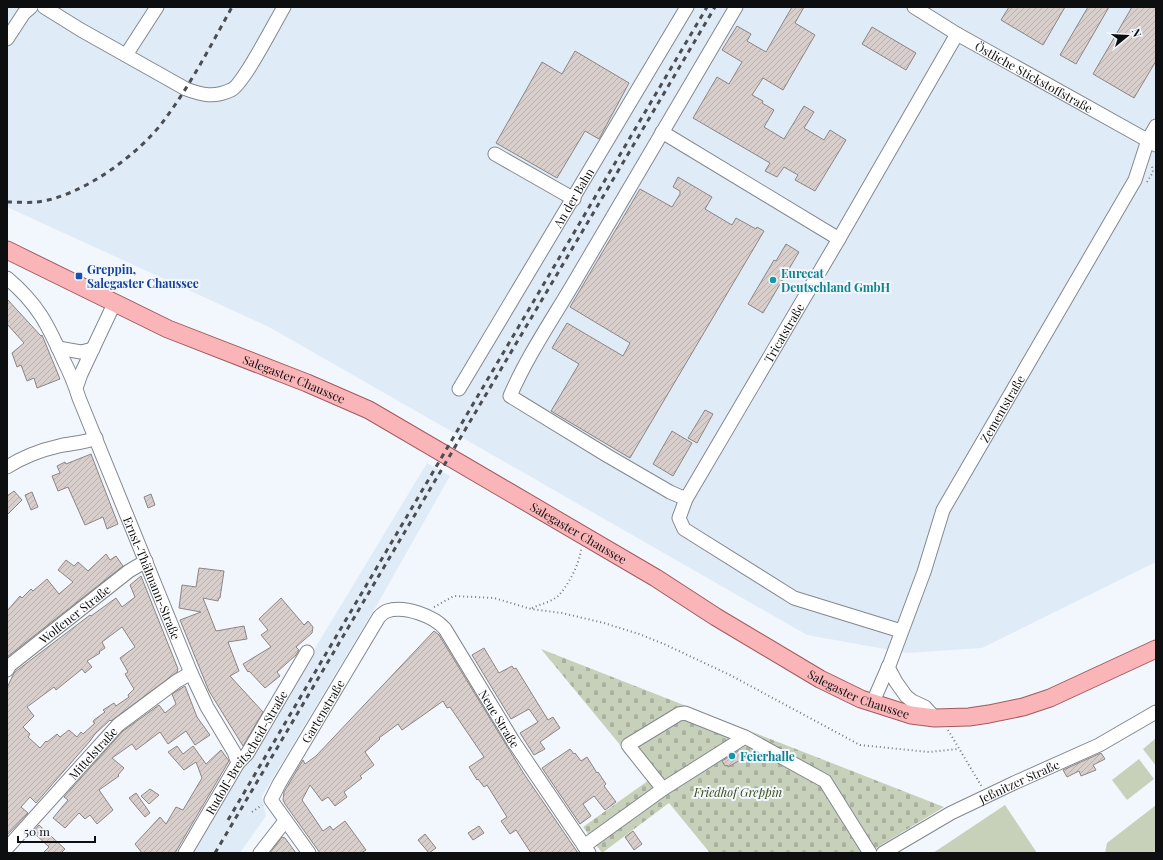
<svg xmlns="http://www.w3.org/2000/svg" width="1163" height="860" font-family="'Playfair Display',serif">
	<defs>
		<pattern id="cemetery-stones" width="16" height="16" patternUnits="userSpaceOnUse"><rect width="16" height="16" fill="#c7d1ba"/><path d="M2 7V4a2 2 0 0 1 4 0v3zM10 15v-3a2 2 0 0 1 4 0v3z" fill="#aab29f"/></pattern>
		<pattern id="building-hatch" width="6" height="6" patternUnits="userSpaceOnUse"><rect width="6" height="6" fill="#d8cfcc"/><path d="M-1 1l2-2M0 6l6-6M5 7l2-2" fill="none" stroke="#b8b1ae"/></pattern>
	</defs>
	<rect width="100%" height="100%" fill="#f2f7fe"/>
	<g fill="#e0ebf8">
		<path d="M7 7H1156V562L982 648 907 653 807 635 269 327 7 207Z"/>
		<path d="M427 463 450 476 378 603 262 796 266 816 240 853H191Z"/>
	</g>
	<path fill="url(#cemetery-stones)" d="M541 649 944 807 868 853H710L669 803 602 853 583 827 649 780Z"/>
	<g fill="#c7d1ba">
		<path d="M1156 738V766L1143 749Z"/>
		<path d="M1139 759 1154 779 1127 800 1112 780Z"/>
		<path d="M1005 805 1037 853H933Z"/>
		<path d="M1156 805V853H1105L1107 843Z"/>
	</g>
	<g fill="url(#building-hatch)" stroke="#8d8582" fill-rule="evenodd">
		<path d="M792 7H804L795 23 815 35 783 90 763 78 752 95 763 101 762 103 774 110 764 127 784 139 804 106 814 112 804 128 824 140 830 130 846 140 815 191 795 180 798 175 784 167 777 177 765 171 770 163 693 118 717 77 729 84 742 62 722 50 737 26 751 34 747 41 766 52Z"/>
		<path d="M1009 7H1065L1043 45 1001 20Z"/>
		<path d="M1088 7H1109L1076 64 1060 55Z"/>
		<path d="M1132 7H1156V61L1134 98 1093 74Z"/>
		<path d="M872 27 916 53 906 70 862 44Z"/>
		<path d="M575 51 629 83 599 139 585 131 557 178 496 143 542 62 562 74Z"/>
		<path d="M678 177 712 197 705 209 732 225 736 218 756 229 757 227 764 231 630 458 551 411 579 364 552 348 567 323 623 356 630 343 570 307 640 189 672 207 680 194V191L673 187Z"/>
		<path d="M786 244 799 252 763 313 748 304 774 260 776 261Z"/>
		<path d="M7 299 41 336 42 335 60 379 37 388 34 378 27 381 21 365 17 367 12 353 24 343 7 324Z"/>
		<path d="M705 410 713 414 697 443 688 438Z"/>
		<path d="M672 431 692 443 673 476 653 464Z"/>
		<path d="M91 454 118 524 107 529 103 517 85 525 68 487 58 491 52 476 60 473 57 466 65 462 66 464Z"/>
		<path d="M14 491 22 500 7 515V496Z"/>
		<path d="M32 492 38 507 31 510 25 495Z"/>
		<path d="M151 494 155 505 148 508 144 497Z"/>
		<path d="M106 554 110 560 116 556 123 566 7 657V611L20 596 22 598 31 589 33 591 47 579 59 594 73 582 58 570 66 560 74 566 78 562 88 571Z"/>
		<path d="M199 568 224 571 220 598H219L218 601 203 598 216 631 244 626 247 639 228 642 239 671 230 676 263 712 243 746 209 691 180 620 201 612 179 608 182 585 196 587Z"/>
		<path d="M141 576 178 669 177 672 111 721 110 720 95 734 90 741 36 803 30 797 21 807 28 813 7 835V688L13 675 15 672 90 615 91 616 116 598 122 607 135 597 130 585ZM122 627 135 647 120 658 128 672 125 674 134 689 128 695 129 697 116 706 114 703 103 710 105 712 94 720 93 722 95 723 83 734 81 732 77 737 69 730 60 737 57 734 47 742 46 741 40 748 28 737 30 734 23 727 34 716 27 707 54 687 56 690 82 669 85 673 92 667 87 661 100 653 99 652 105 648 102 642Z"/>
		<path d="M281 598 304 625 308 621 313 627 312 633 296 647 299 650 296 655 277 672 280 676 265 688 249 671 248 672 243 664 271 647 261 635 268 630 259 619Z"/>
		<path d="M434 631 439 635 524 774 578 853H531L516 830 510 834 501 821 507 817 487 785 484 787 478 779 477 780 469 767 484 757 450 707 447 708 443 701 402 730 398 724 379 738 380 739 365 752 374 765 360 776 362 778 344 792 347 797 335 806 328 797 322 801 310 785 302 800 323 831 330 826 333 830 345 821 366 850 361 853H320L285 804 283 800 284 792 303 760 305 764 316 756Z"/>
		<path d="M484 648 499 673 512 666 514 669 516 668 548 720 553 717 560 728 540 742 545 749 534 755 520 733 538 722 529 709 511 719 472 655Z"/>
		<path d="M185 686 197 717 210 735 195 745 186 731 168 744 160 732 136 750 132 744 112 758 124 768 118 775 119 776 99 790 113 810 97 824 90 815 85 819 79 813 65 828 53 818 68 800 64 797 123 731 159 705 165 713 176 704 172 694Z"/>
		<path d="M177 746 183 754 193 746 206 764 221 750 229 761 175 853H142L135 844 160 817 166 824 176 807 183 810 202 778 196 762 184 770 168 752Z"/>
		<path d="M570 749 574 754 575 753 581 761 587 757 597 773 598 772 606 784 604 786 616 802 605 810 594 796 583 804 591 816 580 824 542 768Z"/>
		<path d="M740 750 742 751V759L728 767 727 765 725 766 722 761Z"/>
		<path d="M1101 753 1105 759 1093 765 1096 770 1081 776 1079 771 1067 777 1063 770Z"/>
		<path d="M150 789 159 795 149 804 141 796Z"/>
		<path d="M136 793 150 813 145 817 129 798Z"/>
		<path d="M39 825 65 849 61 853H43L49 847 33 832Z"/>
		<path d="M479 826 484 833 473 840 468 833Z"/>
		<path d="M633 831 642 844 634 850 625 837Z"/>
		<path d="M425 834 436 848 429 853 418 840Z"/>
		<path d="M282 837 285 838 296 853H270Z"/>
	</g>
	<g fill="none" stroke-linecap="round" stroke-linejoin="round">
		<defs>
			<g id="minor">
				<path d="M44 7 81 30 186 89C202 95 214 98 231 90 243 85 275 22 284 7"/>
				<path id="s1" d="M914 7 957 34 1156 145"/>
				<path d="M7 39 24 13 31 7"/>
				<path d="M126 55 157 7"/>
				<path d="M662 132 839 239"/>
				<path d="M495 154 574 199"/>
				<path id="s2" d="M7 278C38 304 48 325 64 361 70 373 75 385 79 398L191 673 207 707 234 752 238 763"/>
				<path d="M58 348 81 352 93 349"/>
				<path d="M76 388 81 374 114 304"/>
				<path id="s3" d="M459 389 687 7"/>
				<path d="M7 467C23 457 41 450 59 446 72 443 84 443 96 438"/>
				<path d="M686 499 670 492 608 456 510 396C528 354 556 314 579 274 631 185 683 96 736 7"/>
				<path id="s4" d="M901 631 794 598 684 529 679 518 686 499 840 237 957 34"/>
				<path d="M888 667 896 682 906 696 912 701 925 707 935 718"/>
				<path id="s5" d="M7 670 10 665 129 571 146 561"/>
				<path id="s6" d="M872 704 890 663 924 572 943 510 1135 180 1148 140 1156 126"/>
				<path d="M663 789 628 745 679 714 685 713 745 737"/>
				<path d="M584 846 663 789 745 737 825 781 870 853"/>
				<path id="s7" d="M7 848 118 725 177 681 191 673"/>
				<path id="s8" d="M185 853 238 763 247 754 307 652"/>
				<path d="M260 853 285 821"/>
				<path id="s9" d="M309 853 271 800 279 784 379 617C382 614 384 612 387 611 404 605 434 616 445 629L513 741 589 853"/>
				<path id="s10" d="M883 853 951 813 1014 783 1099 745 1156 712"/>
			</g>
			<g id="major">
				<path id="s11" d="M7 250 168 329 307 383 369 410 656 578 716 617 820 679 861 699 911 715 935 718 969 717 989 714 1023 707 1050 698 1156 649"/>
			</g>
		</defs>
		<use href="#minor" stroke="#83888e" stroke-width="15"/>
		<use href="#major" stroke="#a35a5d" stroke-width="19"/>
		<g stroke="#75787c" stroke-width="2" stroke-dasharray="1 3" stroke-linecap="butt">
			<path d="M1147 182 1153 172 1152 166"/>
			<path d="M434 607 454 596 494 598 531 609 562 613 604 623 639 634 664 644 730 675 860 745 929 752 958 749"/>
			<path d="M532 608C541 604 551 602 558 596 568 586 580 563 581 549"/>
			<path d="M948 730 982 787"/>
			<path d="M252 812 262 805"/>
		</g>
		<use href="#minor" stroke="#fff" stroke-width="13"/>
		<use href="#major" stroke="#f9b5b7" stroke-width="17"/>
		<g stroke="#4b4d51" stroke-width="3" stroke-dasharray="5 5" stroke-linecap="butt">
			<path d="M7 202C17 202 28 203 37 202 81 197 140 154 165 119 191 84 211 45 232 7"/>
			<path d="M228 820 707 7"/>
			<path d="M215 853 715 7"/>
		</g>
	</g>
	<rect fill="#1a4fb4" stroke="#f2f7fe" stroke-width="1.5" x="75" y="272" width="8" height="8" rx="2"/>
	<g fill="#0f9aa8" stroke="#f2f7fe" stroke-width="1.5">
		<circle cx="773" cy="280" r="4"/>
		<circle cx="732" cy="756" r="4"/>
	</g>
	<g text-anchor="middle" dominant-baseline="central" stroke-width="4" stroke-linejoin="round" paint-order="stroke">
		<g font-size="12" fill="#0c0e10" stroke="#f2f7fe">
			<text stroke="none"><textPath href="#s1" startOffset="139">Östliche Stickstoffstraße</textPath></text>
			<text stroke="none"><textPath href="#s3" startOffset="223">An der Bahn</textPath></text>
			<text stroke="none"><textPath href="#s4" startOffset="467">Tricatstraße</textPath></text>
			<text stroke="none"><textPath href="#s11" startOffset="315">Salegaster Chaussee</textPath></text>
			<text stroke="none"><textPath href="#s6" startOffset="324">Zementstraße</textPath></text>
			<text stroke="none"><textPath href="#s11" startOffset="639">Salegaster Chaussee</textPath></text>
			<text stroke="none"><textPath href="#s2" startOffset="336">Ernst-Thälmann-Straße</textPath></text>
			<text stroke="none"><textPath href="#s5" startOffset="88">Wolfener Straße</textPath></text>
			<text stroke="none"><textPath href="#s11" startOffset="963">Salegaster Chaussee</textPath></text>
			<text stroke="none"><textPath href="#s9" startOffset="168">Gartenstraße</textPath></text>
			<text stroke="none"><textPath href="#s9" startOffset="456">Neue Straße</textPath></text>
			<text stroke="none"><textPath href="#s7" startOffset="128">Mittelstraße</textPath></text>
			<text stroke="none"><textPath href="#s8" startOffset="118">Rudolf-Breitscheid-Straße</textPath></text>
			<text stroke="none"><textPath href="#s10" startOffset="154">Jeßnitzer Straße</textPath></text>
		</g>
		<g font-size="12" font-weight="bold" fill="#164399" stroke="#f2f7fe" text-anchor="start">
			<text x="87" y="269">Greppin,<tspan x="87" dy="14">Salegaster Chaussee</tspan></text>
		</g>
		<g font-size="12" font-weight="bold" fill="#0d838f" stroke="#f2f7fe" text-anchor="start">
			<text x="781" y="273">Eurecat<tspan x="781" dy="14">Deutschland GmbH</tspan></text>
			<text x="740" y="756">Feierhalle</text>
		</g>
		<g font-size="12" font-style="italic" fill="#374915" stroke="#f2f7fe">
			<text x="738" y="792">Friedhof Greppin</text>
		</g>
	</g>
	<rect width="1163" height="860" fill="none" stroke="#0c0e10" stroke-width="16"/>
	<g transform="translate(1127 36) rotate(72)" stroke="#f2f7fe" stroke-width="3" paint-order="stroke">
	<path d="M0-3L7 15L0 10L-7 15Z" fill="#0c0e10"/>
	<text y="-6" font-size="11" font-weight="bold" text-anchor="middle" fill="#0c0e10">N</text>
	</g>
	<path d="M18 836v6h77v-6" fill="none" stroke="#0c0e10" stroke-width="2"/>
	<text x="24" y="836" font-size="12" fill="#0c0e10" stroke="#f2f7fe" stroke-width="3" paint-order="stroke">50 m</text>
</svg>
